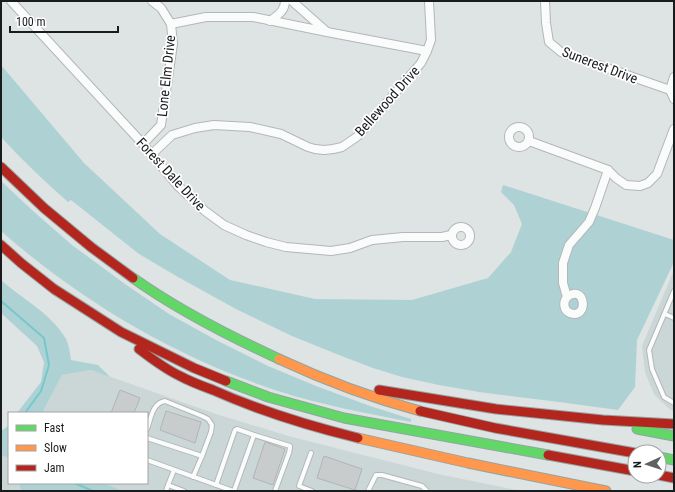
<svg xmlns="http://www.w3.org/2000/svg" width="675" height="492" font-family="'Roboto Condensed',sans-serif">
	<rect width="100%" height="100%" fill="#dee3e3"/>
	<g fill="#cbd6d7">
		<path d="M674 270V412L667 407 654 394 645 372 642 346Z"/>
		<path d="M91 370 219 415 292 437 438 474 521 491H123L103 483H147V413H42L62 375Z"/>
		<path d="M1 455 9 458V483H19L21 491H1Z"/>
	</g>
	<g fill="#aed2d4">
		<path d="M1 65 84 163 160 234 230 280 315 299 412 300 488 278 511 252 522 224 514 205 501 192 503 185 674 240V262L637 340 635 387 618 410 559 402 479 392 439 385 402 377 373 368 339 355 292 336 236 309 178 277 139 254 71 200 68 202C44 181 22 160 1 137Z"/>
		<path d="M1 181 33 211 72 245 125 284 169 314 216 340 268 366 316 386 370 406 411 419V422C366 413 321 405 278 391 175 357 82 302 1 231Z"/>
		<path d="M1 280C22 299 51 313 66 339 69 345 70 353 71 360L98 365 110 377 91 370 62 375 42 413H17L41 382 44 362 37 346 1 313Z"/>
		<path d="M9 424V458L1 455V431L7 427Z"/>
		<path d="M19 483H103L123 491H21Z"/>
	</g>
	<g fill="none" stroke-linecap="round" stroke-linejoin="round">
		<g stroke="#74c8cc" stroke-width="2">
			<path d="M1 301 44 338 49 365 41 391 25 413"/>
			<path d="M74 483 93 491"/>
		</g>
	</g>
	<g fill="#c8cccc" stroke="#b1b5b5">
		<path d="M120 390 140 398 134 413H111Z"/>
		<path d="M166 411 201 422 195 443 160 430Z"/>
		<path d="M265 442 285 449 273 485 253 478Z"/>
		<path d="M324 456 362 469 355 490 317 478Z"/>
	</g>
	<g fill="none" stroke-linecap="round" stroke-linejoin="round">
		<defs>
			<g id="lane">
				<path d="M674 291 649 350 652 369 664 397 674 403"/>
				<path d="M665 314 674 318"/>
				<path d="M147 429C151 419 152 403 165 401L202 416 208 419 212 425 211 432 202 456"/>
				<path d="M147 438 202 456 193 477"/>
				<path d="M311 453 299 486 312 491"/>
				<path d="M147 460 233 491"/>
				<path d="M174 470 168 485 184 491"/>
				<path d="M216 485 235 430 237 429 254 435"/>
				<path d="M166 491 168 485"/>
				<path d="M234 491 254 435 290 446V448L289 453 275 491"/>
				<path d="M368 491 376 475H382L422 486 427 491"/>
			</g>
			<g id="street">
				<path d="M11 1 143 144 178 186 205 211 224 225 246 235 266 242 286 247 331 251 350 248 372 240 403 237H442L451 235"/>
				<path d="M292 1 327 32 427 51"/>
				<path d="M545 1 546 23 549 42 561 52 670 90"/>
				<path d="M270 21C278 15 285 11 285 1"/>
				<path d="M171 24 206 17H253L327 32"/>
				<path d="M674 77 670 90 674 99"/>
				<circle cx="519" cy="137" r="10"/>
				<path d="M529 141 608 170 616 178 626 185 640 186 648 183 657 174 674 129"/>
				<path d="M143 144 161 125 173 44 171 24 161 8 152 1"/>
				<path d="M151 155 172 135 195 128 214 125 250 127 281 134 308 147 315 149 324 150 333 149 342 147 358 136 421 63 427 51 431 40 429 1"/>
				<circle cx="461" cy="236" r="9"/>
				<path d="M567 297C586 283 589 320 570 313 563 310 563 302 567 297L563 283V263L569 245 589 222 595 208 608 170"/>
			</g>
			<g id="fast">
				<path d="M133 278C178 310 229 336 279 359"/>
				<path d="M226 381 268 397 344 418 548 455"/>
				<path d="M637 429 674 436"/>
				<path d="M659 457 674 460"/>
			</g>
			<g id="slow">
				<path d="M279 359C324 380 372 398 420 411"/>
				<path d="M358 438 468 463 606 491"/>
			</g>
			<g id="jam">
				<path d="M1 167 44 208 91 247 133 278"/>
				<path d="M1 245 21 263 54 289 121 332 194 368 226 381"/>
				<path d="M139 349C152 359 165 369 180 376 191 382 202 386 213 390 260 411 309 426 358 438"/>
				<path d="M379 390 496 409 603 420 674 424"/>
				<path d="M420 411 495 428 635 453"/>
				<path d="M548 455 635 471"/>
				<path d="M659 475 674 478"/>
			</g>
		</defs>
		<use href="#lane" stroke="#b3b7b7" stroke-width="6"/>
		<use href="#street" stroke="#b3b7b7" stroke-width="10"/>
		<use href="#fast" stroke="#93a4a5" stroke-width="11"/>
		<use href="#slow" stroke="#93a4a5" stroke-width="11"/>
		<use href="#jam" stroke="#93a4a5" stroke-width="11"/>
		<use href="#lane" stroke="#fafbfb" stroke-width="4"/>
		<use href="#street" stroke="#fafbfb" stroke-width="8"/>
		<use href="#fast" stroke="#63d668" stroke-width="9"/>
		<use href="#slow" stroke="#ff974d" stroke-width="9"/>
		<use href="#jam" stroke="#b3261e" stroke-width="9"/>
	</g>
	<g text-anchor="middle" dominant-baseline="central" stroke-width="3.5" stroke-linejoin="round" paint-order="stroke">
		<g font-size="14" fill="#191c1d" stroke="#fff">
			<text transform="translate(600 65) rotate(21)">Sunerest Drive</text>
			<text transform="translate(166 76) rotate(-84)">Lone Elm Drive</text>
			<text transform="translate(387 101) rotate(-48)">Bellewood Drive</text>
			<text transform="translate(171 174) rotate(47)">Forest Dale Drive</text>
		</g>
	</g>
	<rect width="675" height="492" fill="none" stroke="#191c1d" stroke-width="4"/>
	<rect x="8" y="412" width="140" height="72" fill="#ffffff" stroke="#a3a4a5"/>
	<rect x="16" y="425" width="20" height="6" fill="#63d668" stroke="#a3a4a5"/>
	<text x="44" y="432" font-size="12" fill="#191c1d">Fast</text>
	<rect x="16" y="445" width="20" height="6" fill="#ff974d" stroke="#a3a4a5"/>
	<text x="44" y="452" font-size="12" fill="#191c1d">Slow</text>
	<rect x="16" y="465" width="20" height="6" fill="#b3261e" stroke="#a3a4a5"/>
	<text x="44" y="472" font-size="12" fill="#191c1d">Jam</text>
	<g transform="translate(647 464) rotate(267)"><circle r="19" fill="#ffffff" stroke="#a3a4a5"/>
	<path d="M0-3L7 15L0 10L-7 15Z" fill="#5e6262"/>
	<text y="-6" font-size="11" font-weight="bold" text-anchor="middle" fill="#191c1d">N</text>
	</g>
	<path d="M10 26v6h108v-6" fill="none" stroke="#191c1d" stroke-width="2"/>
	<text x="16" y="26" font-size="12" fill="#191c1d" stroke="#ffffff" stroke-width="3" paint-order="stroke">100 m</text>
</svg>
